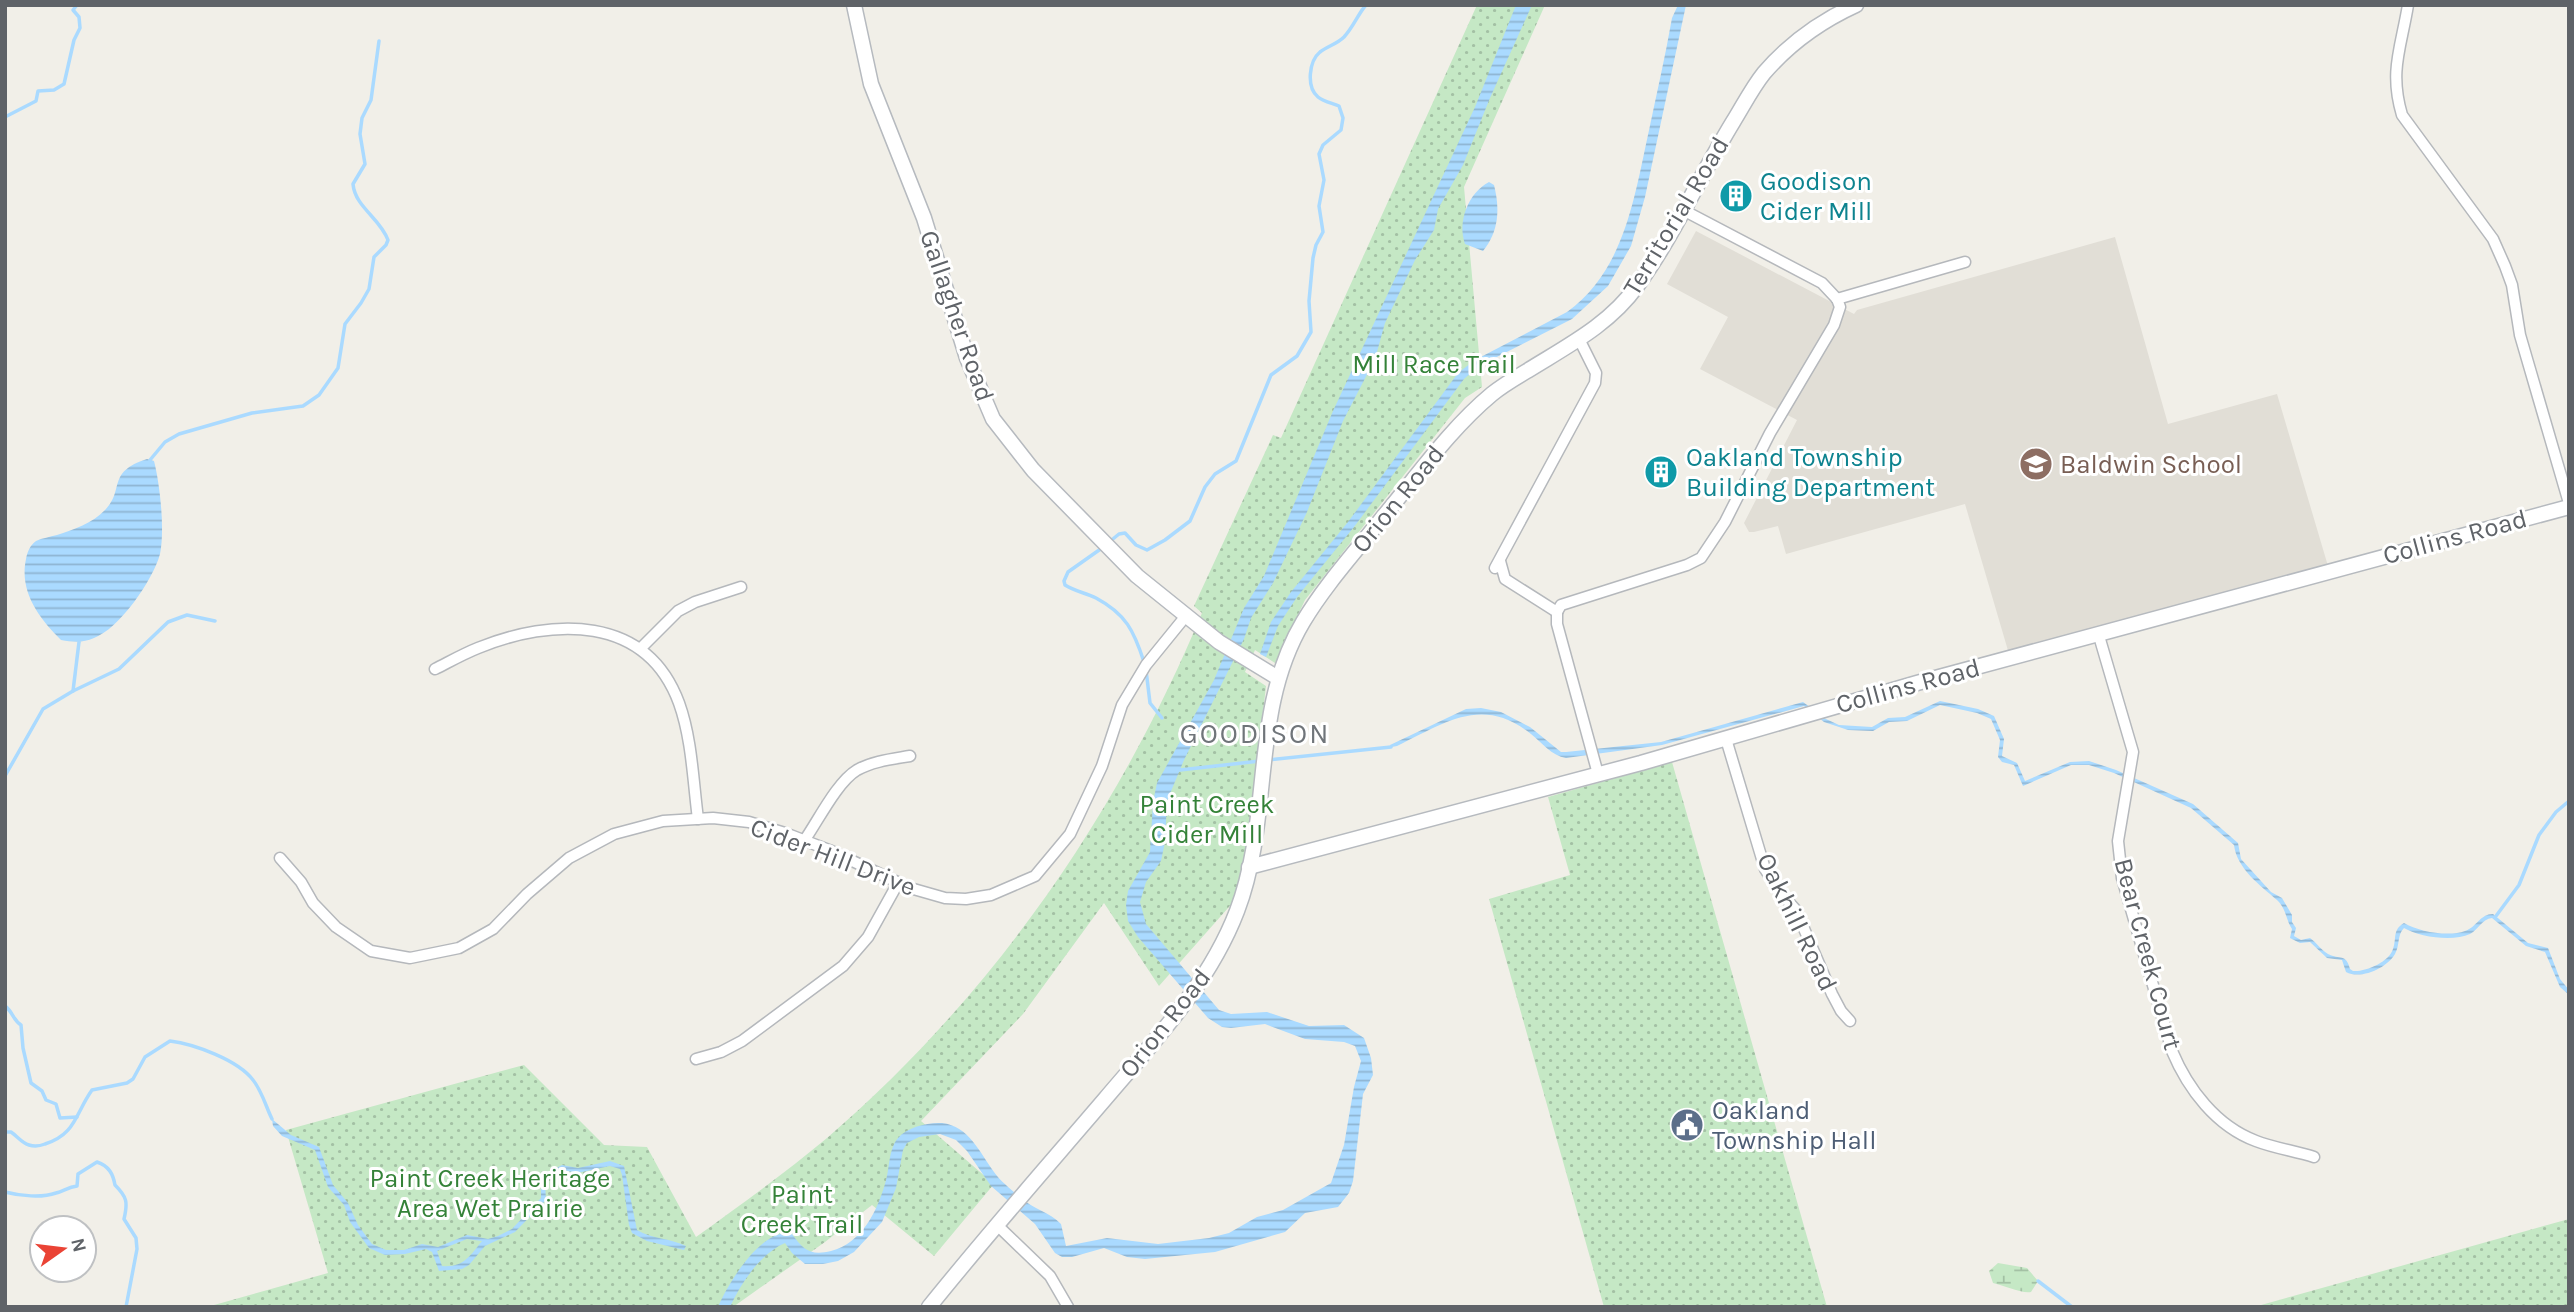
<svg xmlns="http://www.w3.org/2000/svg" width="2574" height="1312" font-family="Karla,sans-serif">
	<defs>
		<pattern id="wetland-marsh" width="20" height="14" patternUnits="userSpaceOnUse" patternTransform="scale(1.75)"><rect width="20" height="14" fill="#c5e8c5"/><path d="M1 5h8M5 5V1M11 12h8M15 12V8" fill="none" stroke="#a3c0a4"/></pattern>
		<pattern id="park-dots" width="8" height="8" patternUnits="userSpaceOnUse" patternTransform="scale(1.75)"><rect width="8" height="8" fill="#c5e8c5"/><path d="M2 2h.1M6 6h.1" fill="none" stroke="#a3c0a4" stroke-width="1.8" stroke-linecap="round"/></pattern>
		<pattern id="water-rules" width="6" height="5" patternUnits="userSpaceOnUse" patternTransform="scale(1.75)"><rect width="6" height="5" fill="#aadaff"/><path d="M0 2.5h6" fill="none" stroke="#8eb4d2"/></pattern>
	</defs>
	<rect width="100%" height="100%" fill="#f1efe8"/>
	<path fill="#e1ded6" d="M1696 231 1854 314 1857 310 2115 237 2168 424 2277 394 2328 566 2009 654 1965 504 1786 554 1778 526 1754 532H1749L1744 523 1797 420 1700 369 1728 317 1667 284Z"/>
	<path fill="url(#wetland-marsh)" d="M1998 1263 2027 1268 2038 1281 2031 1292C2022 1294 2003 1285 1993 1283L1989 1271Z"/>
	<g fill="url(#park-dots)">
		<path d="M1477 5H1545L1464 187 1482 387 1465 398 1305 600 1275 663 1255 650 1245 672 1266 686 1250 827 1236 899 1159 986 1104 903 1023 1014 921 1121 994 1184 934 1256 872 1205 825 1242 733 1307H207L328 1273 286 1130 524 1065 604 1145 647 1147 696 1237C741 1205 785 1173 827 1138 993 995 1118 814 1202 613L1194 606 1273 435 1281 438Z"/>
		<path d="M1672 762 1827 1307H1604L1489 899 1570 875 1548 797Z"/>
		<path d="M2569 1219V1307H2254Z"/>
	</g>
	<g fill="url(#water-rules)" fill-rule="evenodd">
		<path d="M1516 5H1532L1490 98 1463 165 1438 209 1434 230 1415 260 1385 323 1375 359 1343 421 1307 512 1273 583 1251 618 1244 639 1184 760 1167 801 1165 842 1161 861 1146 882 1140 902 1146 924 1219 1010 1231 1014 1267 1012 1309 1026 1344 1025 1364 1038 1371 1058 1373 1075 1363 1094 1353 1181 1349 1193 1338 1207 1305 1213 1285 1232 1215 1252 1145 1259 1127 1257 1104 1248 1072 1257H1062L1055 1253 1035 1224 991 1186 967 1151 956 1140 940 1134 919 1137 907 1143 903 1150 896 1188 882 1222 854 1252 838 1261 823 1264H805L792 1253 785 1243C760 1254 741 1283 730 1307H718C728 1283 763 1226 792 1234 803 1250 811 1256 831 1251 862 1243 877 1211 885 1184 890 1169 888 1150 898 1138 907 1127 928 1122 942 1123 969 1126 980 1153 994 1172 1001 1182 1012 1190 1021 1198 1033 1209 1050 1212 1061 1224L1066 1246 1107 1238 1158 1244 1209 1238 1229 1233 1257 1217 1283 1210 1331 1183 1344 1145 1354 1087 1361 1061 1355 1046 1344 1042 1305 1039 1265 1024 1231 1028 1222 1027 1208 1018 1138 937 1128 921 1126 905 1128 891 1150 852 1153 802 1157 783 1214 680 1244 608 1264 576 1333 411 1475 107Z"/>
		<path d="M1678 5H1686L1645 197 1631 246 1608 286 1572 319 1479 366 1464 379 1354 527 1297 597 1278 626 1266 657 1260 654 1271 622 1291 592 1348 522 1458 373 1475 360 1567 312C1624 271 1634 199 1648 135 1656 96 1665 58 1672 18Z"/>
		<path d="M1489 182 1494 185C1500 209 1499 231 1483 251L1465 244C1457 222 1468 193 1489 182Z"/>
		<path d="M147 459 154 461C160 484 165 530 160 554 153 580 119 629 94 638 83 643 73 642 61 640 39 618 19 592 26 559 27 553 30 545 36 541 42 538 50 537 57 535 73 530 93 523 105 510 125 490 106 472 147 459Z"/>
		<path d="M1940 701 1978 709 1994 716 2004 739 2002 756 2017 763 2025 781 2070 762 2089 761 2116 770 2193 804 2238 843 2241 859 2271 892 2282 898 2292 915V922L2296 928 2294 936 2301 940 2310 938C2317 943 2321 950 2328 954 2340 960 2346 953 2350 969L2353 971C2366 972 2389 962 2393 949 2397 938 2392 930 2404 923 2419 932 2449 937 2465 931 2477 927 2480 914 2493 914L2528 943 2548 948 2560 979 2569 990V995L2560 987 2545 952 2526 946 2492 918C2482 919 2479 929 2470 934 2453 942 2419 937 2404 928 2397 935 2400 945 2395 954 2387 968 2361 980 2346 972L2342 960 2327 958 2310 942 2300 943 2290 938 2292 929C2286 920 2286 908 2277 900 2260 885 2237 869 2234 845L2191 808 2114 773 2089 765H2071L2023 786 2014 765 2002 762 1998 757 2000 740 1991 719 1977 713 1940 705 1907 721 1889 722 1873 731 1848 730 1824 722 1804 706 1662 745 1566 758C1552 756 1541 742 1531 734 1482 695 1445 723 1397 746L1391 747 1390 745 1466 709 1481 708 1501 712 1530 727 1561 752H1566L1661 742 1803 702 1826 719 1839 725 1872 727 1888 718 1905 717Z"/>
		<path d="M272 1119 291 1135 319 1147 333 1185 348 1203 358 1225 372 1244 386 1250H404L422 1244 438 1247 467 1235 488 1239 498 1236 512 1229 541 1198V1176L562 1165 578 1168 610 1161 624 1166 637 1230C652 1239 670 1238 686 1246L684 1250 647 1241 632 1233 629 1225 622 1175 620 1169 610 1166 577 1173 564 1170 549 1176 545 1183 546 1200 515 1232 485 1246 469 1265 462 1269 439 1271 432 1252 426 1249 405 1254 385 1255 369 1248 350 1222 344 1205 328 1187 315 1150 282 1136 273 1126ZM467 1239 482 1241C470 1256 463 1268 442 1266L437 1251Z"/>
	</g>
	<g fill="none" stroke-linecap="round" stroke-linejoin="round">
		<g stroke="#aadaff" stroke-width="3.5">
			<path d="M5 117 36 101 38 91 54 90 64 84 74 40 80 28 79 17 73 10 77 5"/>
			<path d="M150 460 165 442 179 434 252 413 303 406 319 395 338 368 345 324 361 303 369 289 374 257 386 245 388 240C380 218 355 207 353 184L365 164 360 134 362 118 371 100 379 41"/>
			<path d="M1108 543 1119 534 1125 533 1136 545 1147 550 1165 540 1190 521 1205 487 1215 474 1236 461 1271 375 1297 356 1311 332 1309 301 1313 258 1316 245 1323 232 1319 206 1324 180 1319 154 1323 145 1341 130 1343 118 1339 106C1332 103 1324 102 1318 97 1306 87 1309 61 1320 52 1328 46 1337 44 1344 37 1354 26 1358 14 1366 5"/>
			<path d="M1102 548 1068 572 1064 581 1065 585C1074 591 1086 593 1096 598 1126 614 1134 631 1144 662"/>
			<path d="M1146 670 1150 703 1162 718"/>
			<path d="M73 691 79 642"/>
			<path d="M1268 760 1391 747"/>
			<path d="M1180 770 1260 761"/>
			<path d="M5 776 43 709 73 691 119 669 168 622 187 615 215 621"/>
			<path d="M2496 916 2519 885 2539 835 2556 812 2569 801"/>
			<path d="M5 970V987"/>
			<path d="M5 1006C13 1012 13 1020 21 1025L23 1048 31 1083 42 1091 46 1100 56 1104 60 1118 77 1117"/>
			<path d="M5 1132H11C17 1136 22 1143 29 1145 35 1147 40 1146 45 1144 76 1134 75 1114 92 1090L127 1083 133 1079 145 1057 170 1041C194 1044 238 1060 253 1080 262 1091 266 1107 272 1119"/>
			<path d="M5 1192C20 1196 42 1198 56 1193 64 1191 68 1187 77 1186L78 1174 97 1162C109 1166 113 1174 115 1185 127 1197 128 1202 124 1219L136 1238 137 1249 126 1307"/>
			<path d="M2038 1281 2072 1307"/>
		</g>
		<defs>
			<g id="street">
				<path d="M2408 5C2401 48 2389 71 2402 115L2493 239 2505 266 2512 285 2520 335 2569 503"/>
				<path d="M1683 210 1822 283 1837 299"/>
				<path d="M1837 299 1965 262"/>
				<path d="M1500 561 1505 579 1557 612"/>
				<path d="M1495 568 1595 383 1596 373 1579 339"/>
				<path d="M1557 612 1561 605 1687 565 1701 558 1725 522 1770 433 1834 325 1840 307 1837 299"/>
				<path d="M1557 612V624L1598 774"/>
				<path d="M2099 636 2133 752 2118 841 2122 878 2172 1051C2188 1089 2216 1126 2256 1141 2274 1148 2295 1151 2314 1157"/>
				<path d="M640 649 678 611 695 602 741 587"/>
				<path d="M435 669C449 662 463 654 478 648 552 618 646 614 679 703 692 739 693 781 698 819"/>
				<path d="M1726 739 1765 869 1779 891 1796 910 1832 994 1841 1011 1850 1021"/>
				<path d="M804 841C818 821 837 782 857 770 873 761 893 759 910 756"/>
				<path d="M280 858 301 882 313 903 336 927 371 951 410 958 459 948 493 929 527 894 569 858 614 834 663 821 713 818 749 822 785 833 829 850 910 888 945 898 966 899 991 895 1035 876 1070 834 1102 766 1122 705 1146 665 1185 617"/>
				<path d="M696 1059 721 1052 742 1041 843 966 868 937 898 883"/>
				<path d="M996 1224 1050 1276 1068 1307"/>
			</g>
			<g id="secondary">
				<path d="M854 5 871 84 924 218 967 358 993 419 1033 470 1137 576 1219 642 1278 678"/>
				<path d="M1249 867 1641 763 1917 683 2569 507"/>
				<path d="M929 1307C986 1236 1046 1168 1105 1099 1155 1040 1209 984 1237 911 1273 817 1250 711 1303 622 1325 585 1356 551 1383 517 1418 475 1450 429 1492 394 1503 385 1515 378 1527 371 1567 346 1609 325 1637 286 1674 235 1700 176 1733 122 1743 106 1752 88 1764 73 1789 44 1821 21 1856 5"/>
			</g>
		</defs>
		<use href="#street" stroke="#b5b8bc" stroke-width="13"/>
		<use href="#secondary" stroke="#b6babf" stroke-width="17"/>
		<use href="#street" stroke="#fff" stroke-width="10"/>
		<use href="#secondary" stroke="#fff" stroke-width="14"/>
	</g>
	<defs>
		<symbol id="building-disc" viewBox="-11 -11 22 22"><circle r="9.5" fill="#0f9aa8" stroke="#fff"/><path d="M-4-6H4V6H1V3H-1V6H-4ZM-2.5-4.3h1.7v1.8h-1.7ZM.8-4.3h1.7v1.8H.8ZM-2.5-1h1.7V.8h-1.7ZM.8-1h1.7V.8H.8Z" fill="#fff"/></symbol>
		<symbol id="school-disc" viewBox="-11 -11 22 22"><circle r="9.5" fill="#8d6e63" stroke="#fff"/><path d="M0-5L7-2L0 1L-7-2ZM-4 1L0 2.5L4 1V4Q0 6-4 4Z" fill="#fff"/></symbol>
		<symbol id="civic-disc" viewBox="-11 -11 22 22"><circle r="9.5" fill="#5c6f8a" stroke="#fff"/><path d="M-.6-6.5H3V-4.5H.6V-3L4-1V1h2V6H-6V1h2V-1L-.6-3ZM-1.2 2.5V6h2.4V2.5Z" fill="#fff"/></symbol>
	</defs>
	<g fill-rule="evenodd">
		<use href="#building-disc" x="1717" y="177" width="38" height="38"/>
		<use href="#school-disc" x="2017" y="445" width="38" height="38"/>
		<use href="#building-disc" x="1642" y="453" width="38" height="38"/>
		<use href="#civic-disc" x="1668" y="1106" width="38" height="38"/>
	</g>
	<g text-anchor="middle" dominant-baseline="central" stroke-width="6" stroke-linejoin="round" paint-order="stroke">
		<g font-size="26" fill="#0d838f" stroke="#fff" text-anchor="start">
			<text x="1760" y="181">Goodison<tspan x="1760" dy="30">Cider Mill</tspan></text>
			<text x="1686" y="457">Oakland Township<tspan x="1686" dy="30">Building Department</tspan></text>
		</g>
		<g font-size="26" fill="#5f6368" stroke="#fff">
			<text transform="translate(1676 216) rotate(-59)">Territorial Road</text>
			<text transform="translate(957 316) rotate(71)">Gallagher Road</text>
			<text transform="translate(1398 499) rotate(-51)">Orion Road</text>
			<text transform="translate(2455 537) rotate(-15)">Collins Road</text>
			<text transform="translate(1908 686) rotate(-15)">Collins Road</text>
			<text transform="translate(833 857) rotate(21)">Cider Hill Drive</text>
			<text transform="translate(1797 922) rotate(64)">Oakhill Road</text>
			<text transform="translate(2148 954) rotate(75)">Bear Creek Court</text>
			<text transform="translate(1165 1023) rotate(-52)">Orion Road</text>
		</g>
		<g font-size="26" fill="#348238" stroke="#fff">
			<text x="1434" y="364">Mill Race Trail</text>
			<text x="1207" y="804">Paint Creek<tspan x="1207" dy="30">Cider Mill</tspan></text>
			<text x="490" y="1178">Paint Creek Heritage<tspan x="490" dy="30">Area Wet Prairie</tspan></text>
			<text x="802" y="1194">Paint<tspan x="802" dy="30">Creek Trail</tspan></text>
		</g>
		<g font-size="26" fill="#785e54" stroke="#fff" text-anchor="start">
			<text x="2060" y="464">Baldwin School</text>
		</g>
		<g font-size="26" fill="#4e5e75" stroke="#fff" text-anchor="start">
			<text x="1712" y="1110">Oakland<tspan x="1712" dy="30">Township Hall</tspan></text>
		</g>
		<g font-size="28" letter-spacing="2" fill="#70757a" stroke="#fff">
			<text x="1255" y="733">GOODISON</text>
		</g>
	</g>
	<rect width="2574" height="1312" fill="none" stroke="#5f6368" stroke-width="14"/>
	<g transform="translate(63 1249) rotate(76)"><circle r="33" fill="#ffffff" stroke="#bfc1c3" stroke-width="2"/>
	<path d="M0-5L12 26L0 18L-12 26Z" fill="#ea4335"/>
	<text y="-10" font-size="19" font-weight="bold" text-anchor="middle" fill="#5f6368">N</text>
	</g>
</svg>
